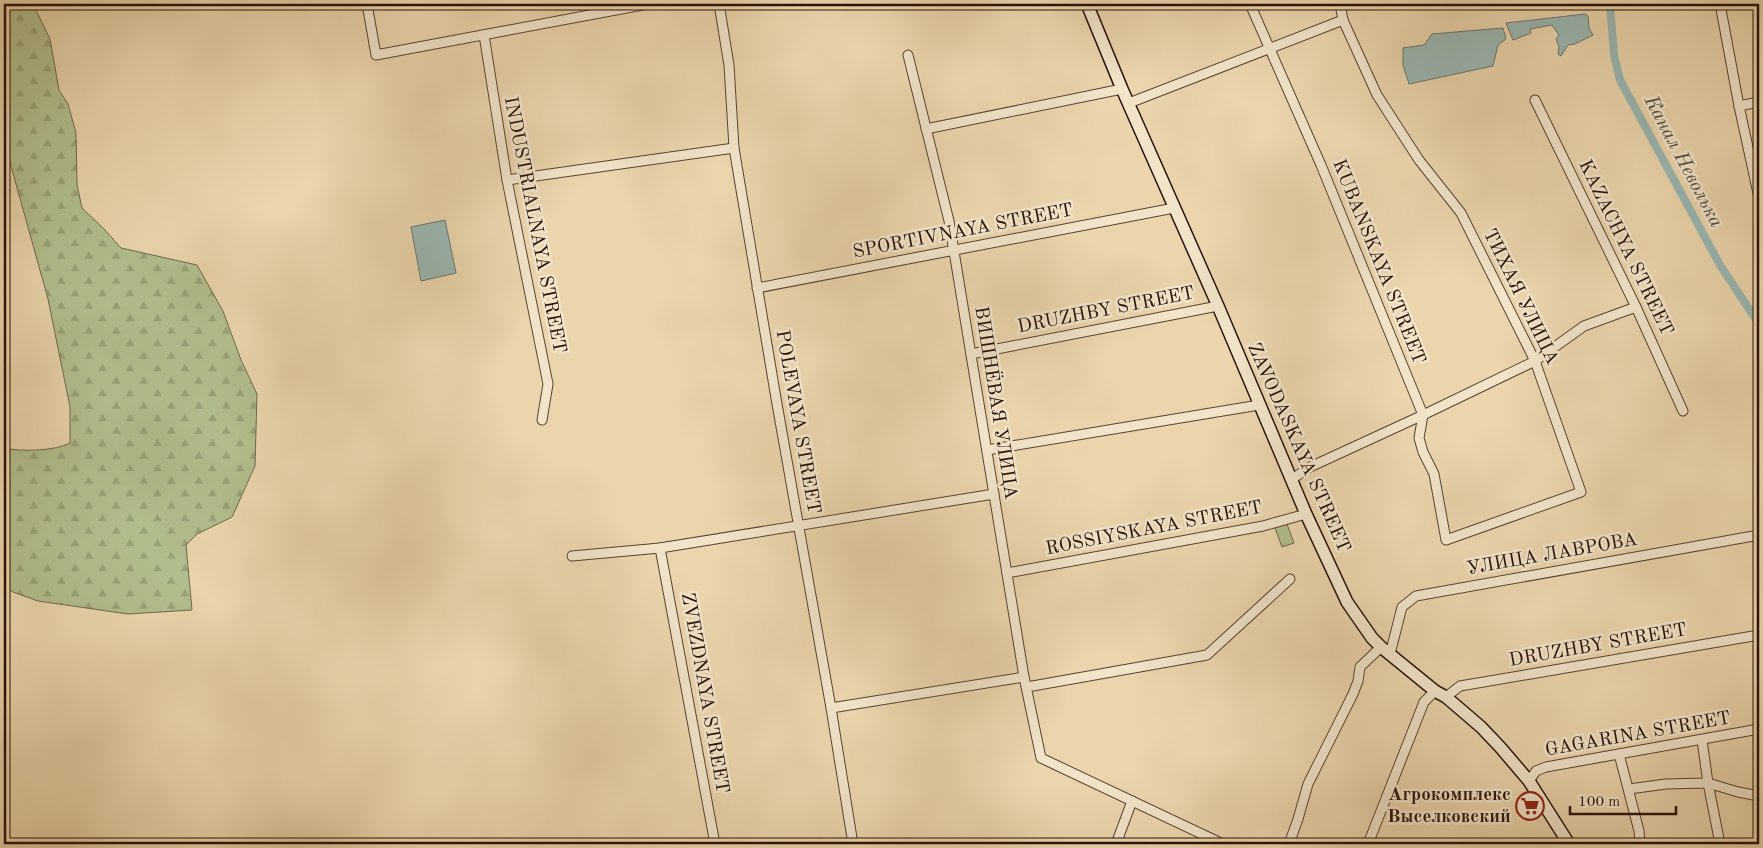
<svg xmlns="http://www.w3.org/2000/svg" width="1763" height="848" font-family="'Old Standard TT',serif">
	<defs>
		<pattern id="forest-firs" width="22" height="20" patternUnits="userSpaceOnUse" patternTransform="scale(1.25)"><rect width="22" height="20" fill="#b2be8d"/><path d="M5 1l3.5 6h-7zM16 11l3.5 6h-7z" fill="#99a278"/></pattern>
		<pattern id="park-crowns" width="20" height="18" patternUnits="userSpaceOnUse" patternTransform="scale(1.25)"><rect width="20" height="18" fill="#b2be8d"/><path d="M2 6a3 3 0 1 1 6 0M12 15a3 3 0 1 1 6 0" fill="none" stroke="#99a278"/></pattern>
	</defs>
	<rect width="100%" height="100%" fill="#ead5ac"/>
	<filter id="stains"><feTurbulence type="fractalNoise" baseFrequency=".004" numOctaves="4"/><feColorMatrix values="0 0 0 0 .2 0 0 0 0 .09 0 0 0 0 .02 0 0 0 .5 -.17"/></filter>
	<radialGradient id="worn" r=".72"><stop offset=".6" stop-color="#630" stop-opacity="0"/><stop offset="1" stop-color="#630" stop-opacity=".3"/></radialGradient>
	<path fill="url(#forest-firs)" stroke="#6e684b" d="M4 4H33L50 39 59 90 68 104 76 133 77 185 82 208 105 230 121 248 197 265 223 311 241 360 257 394 255 466 232 517 197 534 186 545 192 610 128 614 38 601 13 592 4 586V448C21 452 55 451 70 443V407L48 299 4 141Z"/>
	<path fill="url(#park-crowns)" stroke="#6e684b" d="M1287 524 1294 543 1282 547 1275 528Z"/>
	<g fill="#9ab7b2" stroke="#6d756e">
		<path d="M1585 14 1588 16 1589 28 1593 35 1575 44 1568 45 1561 56 1558 54 1559 47 1556 39 1559 35 1552 25 1530 29 1531 33 1513 40 1506 23Z"/>
		<path d="M1503 28 1506 39 1498 45 1493 66 1409 84 1403 65V48L1424 45 1432 34Z"/>
		<path d="M445 220 456 273 421 281 411 227Z"/>
	</g>
	<g fill="none" stroke-linecap="round" stroke-linejoin="round">
		<path stroke="#9ab7b2" stroke-width="8" d="M1610 4 1614 55 1620 80 1720 265 1759 324"/>
		<defs>
			<g id="street">
				<path d="M367 4 376 55 648 4"/>
				<path d="M719 4 729 65 734 148 777 404 831 708 853 844"/>
				<path d="M1250 4 1321 165 1423 415 1419 438 1423 452 1434 474 1446 540 1581 492 1535 361 1461 213 1419 160 1377 95 1343 20 1340 4"/>
				<path d="M1720 4 1739 106 1759 198"/>
				<path d="M484 35 507 180 548 384 542 420"/>
				<path d="M908 55 949 221 1024 677 1041 758 1223 844"/>
				<path d="M1535 100 1636 307 1683 411"/>
				<path d="M1129 103 1343 20"/>
				<path d="M1739 106 1759 102"/>
				<path d="M926 129 1122 89"/>
				<path d="M507 180 734 148"/>
				<path d="M757 288 1174 208"/>
				<path d="M971 354 1218 306"/>
				<path d="M987 450 1259 405"/>
				<path d="M1292 479 1310 467 1423 415 1535 361 1584 326 1636 307"/>
				<path d="M660 548 715 844"/>
				<path d="M572 556 660 548 994 494"/>
				<path d="M1007 573 1263 526 1306 514"/>
				<path d="M1390 654 1402 607 1416 596 1759 535"/>
				<path d="M1027 687 1207 655 1290 579"/>
				<path d="M1446 697 1460 686 1759 635"/>
				<path d="M831 708 1024 677"/>
				<path d="M1702 740 1708 783 1720 844"/>
				<path d="M1619 754 1639 831 1640 844"/>
				<path d="M1529 781 1536 771 1546 767 1759 729"/>
				<path d="M1629 789 1666 784 1708 783 1738 792 1759 796"/>
				<path d="M1116 844 1132 801"/>
				<path d="M1289 844 1298 819 1308 784 1353 694 1358 681 1360 667 1381 647"/>
				<path d="M1368 844 1424 702 1435 691"/>
			</g>
			<path id="secondary" d="M1087 4 1122 89 1218 306 1306 514 1347 602 1372 638 1381 647 1435 691 1446 697 1481 727 1500 747 1529 781 1569 844"/>
		</defs>
		<use href="#street" stroke="#594332" stroke-width="11"/>
		<use href="#secondary" stroke="#291209" stroke-width="14"/>
		<use href="#street" stroke="#f1e4c9" stroke-width="9"/>
		<use href="#secondary" stroke="#f1e4c9" stroke-width="11"/>
	</g>
	<defs>
		<symbol id="supermarket-ring" viewBox="-11 -11 22 22"><circle r="9.5" fill="#f1e4c9" stroke="#8f2418" stroke-width="1.5"/><path d="M-6-5.5h2.5l.6 2H6L4.5 2H-2.5L-4.4-4H-6ZM-1.5 3.2a1.3 1.3 0 1 0 .1 0ZM3 3.2a1.3 1.3 0 1 0 .1 0Z" fill="#8f2418"/></symbol>
	</defs>
	<g fill-rule="evenodd">
		<use href="#supermarket-ring" x="1514" y="790" width="32" height="32"/>
	</g>
	<g text-anchor="middle" dominant-baseline="central" stroke-width="5" stroke-linejoin="round" paint-order="stroke">
		<g font-size="19" fill="#291209" stroke="#f1e4c9">
			<text transform="translate(534 225) rotate(79)">INDUSTRIALNAYA STREET</text>
			<text transform="translate(963 232) rotate(-11)">SPORTIVNAYA STREET</text>
			<text transform="translate(1625 248) rotate(64)">KAZACHYA STREET</text>
			<text transform="translate(1378 262) rotate(68)">KUBANSKAYA STREET</text>
			<text transform="translate(1520 297) rotate(64)">ТИХАЯ УЛИЦА</text>
			<text transform="translate(1106 311) rotate(-11)">DRUZHBY STREET</text>
			<text transform="translate(995 403) rotate(81)">ВИШНЁВАЯ УЛИЦА</text>
			<text transform="translate(797 422) rotate(80)">POLEVAYA STREET</text>
			<text transform="translate(1298 448) rotate(66)">ZAVODASKAYA STREET</text>
			<text transform="translate(1154 529) rotate(-11)">ROSSIYSKAYA STREET</text>
			<text transform="translate(1552 555) rotate(-10)">УЛИЦА ЛАВРОВА</text>
			<text transform="translate(1598 646) rotate(-10)">DRUZHBY STREET</text>
			<text transform="translate(704 693) rotate(80)">ZVEZDNAYA STREET</text>
			<text transform="translate(1638 735) rotate(-10)">GAGARINA STREET</text>
		</g>
		<g font-size="19" font-weight="bold" fill="#291209" stroke="#f1e4c9" text-anchor="end">
			<text x="1511" y="795">Агрокомплекс<tspan x="1511" dy="22">Выселковский</tspan></text>
		</g>
		<g font-size="20" font-style="italic" fill="#514c44" stroke="#f1e4c9">
			<text transform="translate(1683 162) rotate(62)">Канал Неволька</text>
		</g>
	</g>
	<rect width="1763" height="848" fill="none" stroke="#ead5ac" stroke-width="20"/>
	<rect x="5" y="5" width="1753" height="838" fill="none" stroke="#291209" stroke-width="2.5"/>
	<rect x="10" y="10" width="1743" height="828" fill="none" stroke="#291209"/>
	<path d="M1570 806v8h106v-8" fill="none" stroke="#291209" stroke-width="2.5"/>
	<text x="1578" y="806" font-size="15" fill="#291209" stroke="#f1e4c9" stroke-width="4" paint-order="stroke">100 m</text>
	<rect width="100%" height="100%" filter="url(#stains)"/>
	<rect width="100%" height="100%" fill="url(#worn)"/>
</svg>
